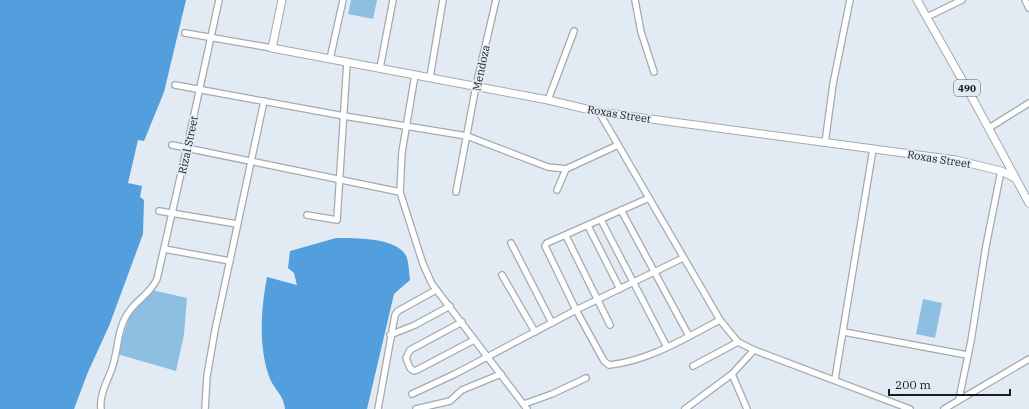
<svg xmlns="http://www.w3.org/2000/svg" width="1029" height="409" font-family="'IBM Plex Serif',serif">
	<rect width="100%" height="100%" fill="#e2ebf3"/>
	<g fill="#8dbfe3">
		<path d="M351 0H377L373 19 348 14Z"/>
		<path d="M152 290 187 298 184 335 176 371 117 354 130 315Z"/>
		<path d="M923 299 942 303 935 338 916 334Z"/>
	</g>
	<g fill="#539edc">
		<path d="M0 0H186L164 92 144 141 138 140 128 183 142 186 140 197 144 200 143 234 109 326 88 372 74 409H0Z"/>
		<path d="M336 238C354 238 400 237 407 258 409 265 409 273 410 280L394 294 367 409H285C284 396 275 390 270 379 258 348 261 308 267 277L297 285 294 273 288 268 290 251Z"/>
	</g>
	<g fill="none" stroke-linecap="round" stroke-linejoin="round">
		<defs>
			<g id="minor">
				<path d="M635 0 641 32 654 72"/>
				<path d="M1025 0 1029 8"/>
				<path d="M927 17 962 0"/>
				<path d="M185 33 272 48"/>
				<path d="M330 59 343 0"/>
				<path d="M380 68 393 0"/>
				<path d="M415 75 402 152 400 192 423 264 432 284 527 409"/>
				<path d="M430 77 443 0"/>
				<path d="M175 85 344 116 467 136 548 167 566 169 618 145"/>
				<path d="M548 100 574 31"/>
				<path d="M599 112 720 320 738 342 754 350 910 409"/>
				<path d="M989 128 1029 103"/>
				<path d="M825 143 833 84 850 0"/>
				<path d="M172 145 400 192"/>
				<path d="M557 190 566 169"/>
				<path d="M456 192 476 86 496 0"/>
				<path d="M649 198 547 243 545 246 576 310 604 361 609 365C649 361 685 338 720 320"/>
				<path d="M621 210 689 336"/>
				<path d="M159 211 237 224"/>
				<path d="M307 215 337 220 347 62"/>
				<path d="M601 220 667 347"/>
				<path d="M588 226 620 289"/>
				<path d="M566 236 610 325"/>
				<path d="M511 243 552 323"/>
				<path d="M164 249 230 261"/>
				<path d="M502 275 535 332"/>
				<path d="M462 322 410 350 406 358 410 368 414 371 417 370 474 340"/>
				<path d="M844 332 967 355"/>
				<path d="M390 335 415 325 450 306"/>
				<path d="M693 366 738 342"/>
				<path d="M732 374 747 409"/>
				<path d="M835 379 873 149"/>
				<path d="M412 394 455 374 576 310 683 258"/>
				<path d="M959 399 971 341 986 246 1001 171"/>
				<path d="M524 404 552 394 586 378"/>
				<path d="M101 409C99 393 109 379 113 365 119 346 117 326 131 309 139 299 152 291 157 279L187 147 219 0"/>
				<path d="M205 409 207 376 215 330 264 101"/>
				<path d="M378 409 395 315 398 311 436 290"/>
				<path d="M416 409 450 401 462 390 501 374"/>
				<path d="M685 409 732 374 754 350"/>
				<path d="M944 409 1029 359"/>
			</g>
			<g id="major">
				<path d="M282 0 272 48 548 100 599 112 956 160 1001 171 1015 178"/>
				<path d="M917 0 969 92 1029 203"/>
			</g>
		</defs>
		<use href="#minor" stroke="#a1aab0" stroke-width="8"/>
		<use href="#major" stroke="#a1aab0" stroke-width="9"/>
		<use href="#minor" stroke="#fff" stroke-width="5.5"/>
		<use href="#major" stroke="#fff" stroke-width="7"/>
	</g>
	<g text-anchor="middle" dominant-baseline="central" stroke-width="3.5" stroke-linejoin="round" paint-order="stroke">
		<rect fill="#e2ebf3" stroke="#555a5f" stroke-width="1" x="954" y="80" width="26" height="16" rx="3"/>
		<g font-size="10" font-weight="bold" fill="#191c1f">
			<text x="967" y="88">490</text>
		</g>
		<g font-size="11" fill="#191c1f" stroke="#e2ebf3">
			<text transform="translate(481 68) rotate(-78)">Mendoza</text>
			<text transform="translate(619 114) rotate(9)">Roxas Street</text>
			<text transform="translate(188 145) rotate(-78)">Rizal Street</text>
			<text transform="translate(939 159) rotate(9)">Roxas Street</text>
		</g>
	</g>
	<path d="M889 389v6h121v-6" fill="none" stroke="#191c1f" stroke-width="2"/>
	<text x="895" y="389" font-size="12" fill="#191c1f" stroke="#e2ebf3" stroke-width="3" paint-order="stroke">200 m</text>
</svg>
